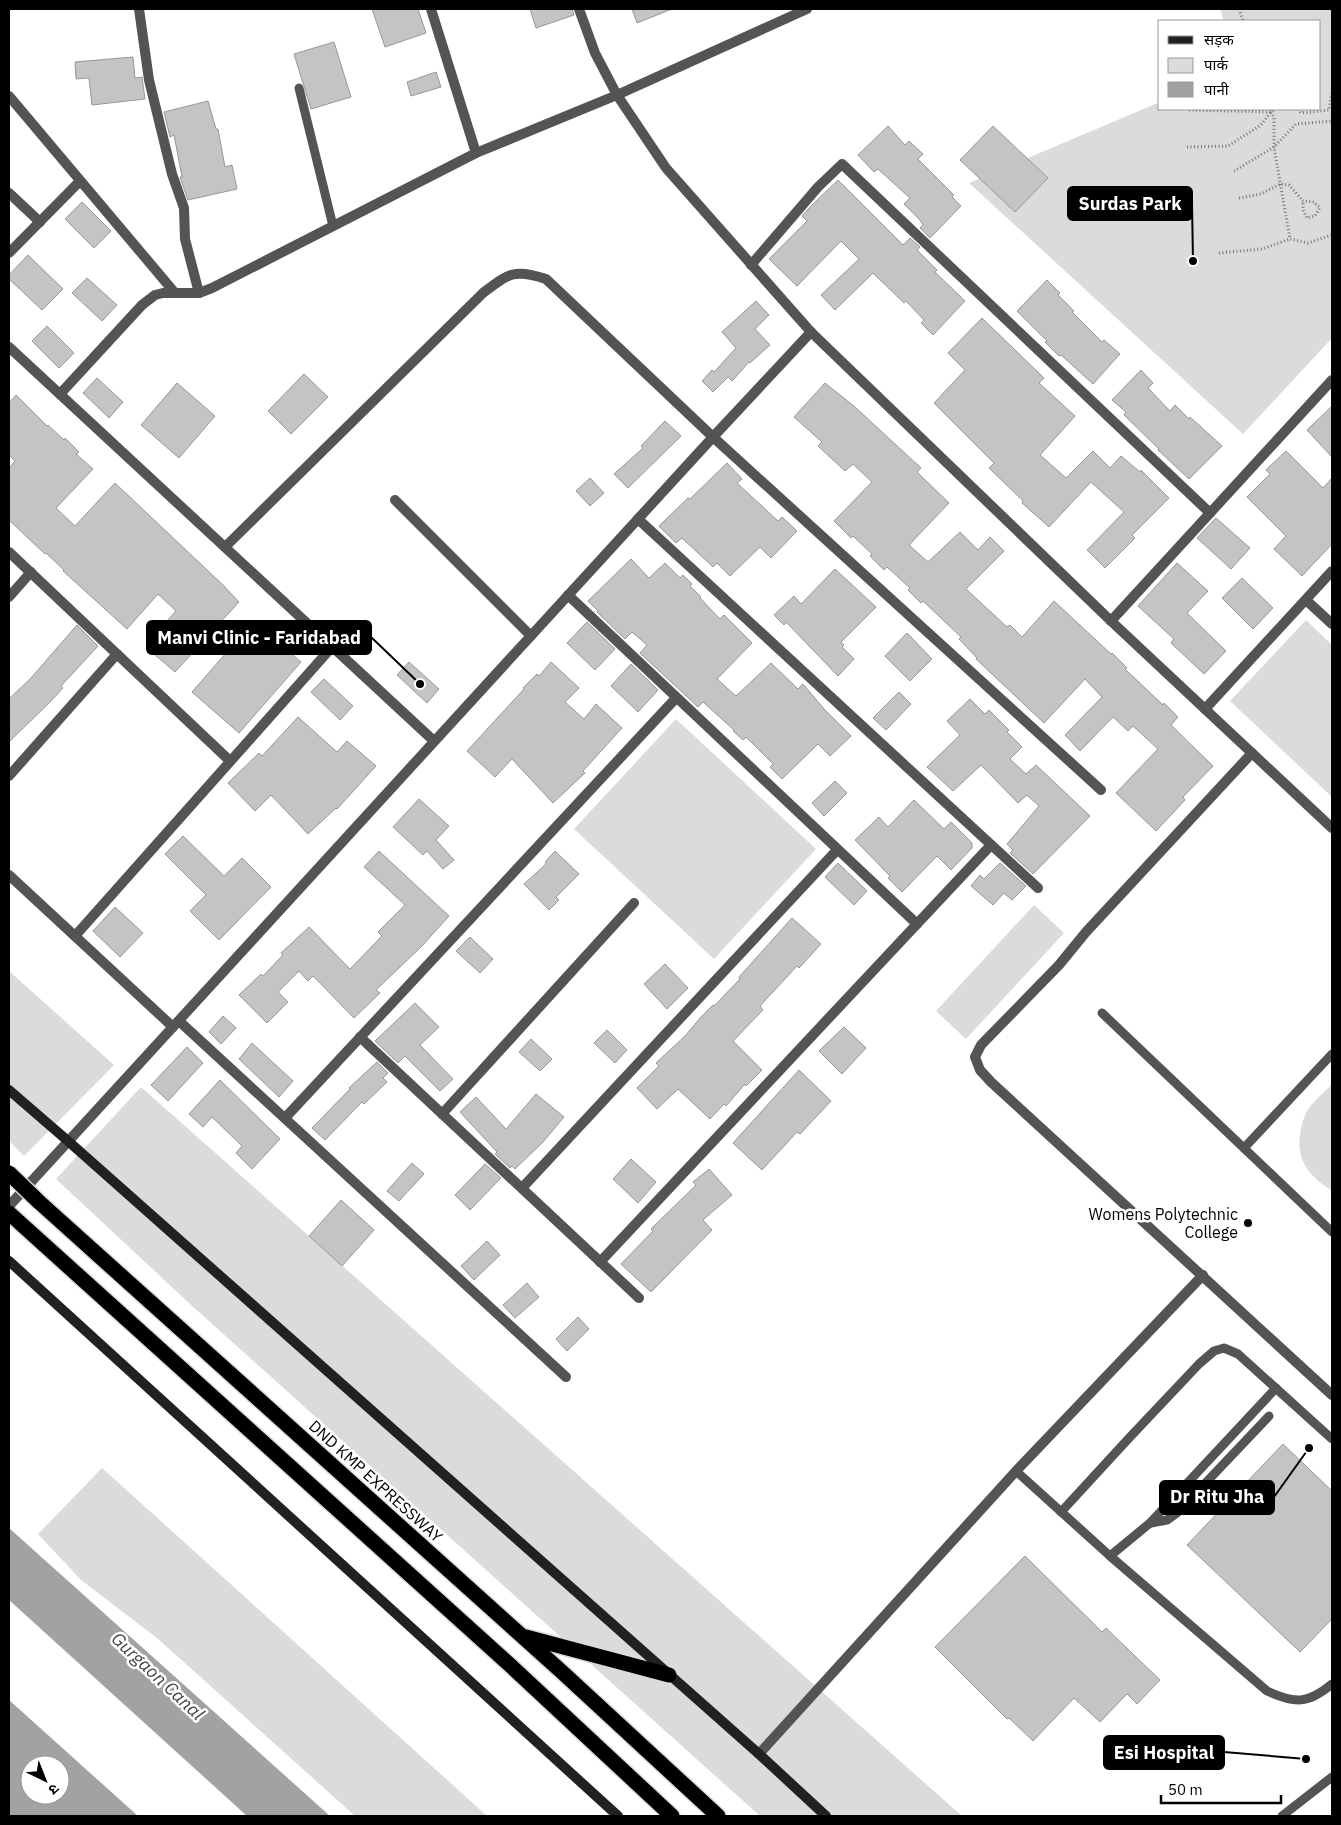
<svg xmlns="http://www.w3.org/2000/svg" width="1341" height="1825" font-family="'IBM Plex Sans','Noto Sans Devanagari',sans-serif">
	<rect width="100%" height="100%" fill="#fff"/>
	<g fill="#dbdbdb">
		<path d="M1220 9H1332V338L1243 434 969 183 1160 102V109H1320V21H1224Z"/>
		<path d="M1306 620 1332 645V797L1230 701Z"/>
		<path d="M676 719 816 849 714 959 574 829Z"/>
		<path d="M1034 905 1064 933 966 1039 936 1011Z"/>
		<path d="M9 971 114 1065 24 1156 9 1141Z"/>
		<path d="M1332 1084V1191C1311 1177 1296 1162 1300 1135 1301 1128 1303 1119 1306 1113 1312 1102 1324 1093 1332 1084Z"/>
		<path d="M141 1087 962 1816H760L190 1304 56 1179Z"/>
		<path d="M102 1468 121 1485 487 1816H355L157 1638 81 1580 38 1534Z"/>
	</g>
	<g fill="#a2a2a2" fill-rule="evenodd">
		<path d="M9 1528 330 1816H247L9 1600Z"/>
		<path d="M9 1700 138 1816H9ZM30 1765H60V1795H30Z"/>
	</g>
	<g fill="#c4c4c4" stroke="#989898">
		<path d="M372 9H418L426 33 385 47Z"/>
		<path d="M530 9H572L574 15 536 28Z"/>
		<path d="M632 9H672L637 23Z"/>
		<path d="M334 42 351 97 311 109 294 54Z"/>
		<path d="M133 57 135 78 142 77 145 99 92 105 89 78 76 79 75 62Z"/>
		<path d="M436 72 441 87 411 96 407 82Z"/>
		<path d="M208 101 216 129H218L225 167 232 165 237 189 188 200 180 177H182L174 135 170 137 164 112Z"/>
		<path d="M888 126 905 145 909 141 923 154 918 159 954 195 952 197 961 206 930 238 920 228 923 225 919 219 904 204 910 198 878 169 874 172 858 155Z"/>
		<path d="M993 126 1048 178 1015 212 960 160Z"/>
		<path d="M838 180 903 245 910 238 920 247 917 250 937 270 935 272 965 301 933 335 921 323 924 320 906 301 904 303 873 273 835 310 821 295 859 259 841 241 797 286 769 259 807 221 802 216 810 207Z"/>
		<path d="M82 202 111 231 94 248 65 219Z"/>
		<path d="M28 255 63 289 42 310 9 279V275Z"/>
		<path d="M87 278 117 305 102 321 72 293Z"/>
		<path d="M1047 280 1060 293 1058 295 1074 311 1072 312 1102 342 1104 340 1120 354 1093 384 1061 355 1059 356 1045 342 1047 341 1017 311Z"/>
		<path d="M756 301 769 315 755 329 770 345 750 363 749 362 732 381 728 377 713 392 702 381 712 370 714 372 736 348 722 332Z"/>
		<path d="M982 318 1044 378 1039 383 1075 416 1040 455 1066 478 1093 451 1110 468 1121 456 1140 472 1141 470 1169 498 1132 535 1135 538 1105 568 1087 550 1124 512 1091 482 1049 527 1022 503 1023 501 989 468 994 463 934 403 965 370 948 353Z"/>
		<path d="M47 326 74 353 59 368 32 341Z"/>
		<path d="M1141 370 1153 383 1148 388 1170 411 1175 405 1189 419 1190 417 1222 446 1189 479 1158 450 1159 449 1124 415 1126 412 1112 400Z"/>
		<path d="M304 374 328 397 291 434 268 411Z"/>
		<path d="M97 378 123 402 109 418 83 393Z"/>
		<path d="M177 383 215 416 179 458 141 425Z"/>
		<path d="M825 383 855 407 921 468 917 472 949 503 909 545 928 562 960 532 978 550 990 537 1004 551 966 589 1007 627 1010 625 1022 637 1054 601 1111 654 1112 653 1127 668 1125 669 1163 705 1164 703 1178 717 1171 725 1213 766 1183 797 1185 800 1156 831 1116 793 1158 749 1133 726 1128 731 1113 717 1080 751 1065 735 1102 697 1085 679 1044 723 976 659 977 658 959 639 961 637 923 601 921 603 908 590 910 588 887 567 884 570 870 556 872 554 853 536 851 538 834 521 872 482 853 464 845 471 818 446 822 442 794 417Z"/>
		<path d="M16 395 47 426 48 425 64 440 65 438 79 452 76 454 93 469 56 508 75 526 115 483 223 585 239 602 175 672 147 648V643L176 611 158 594 127 629 63 571 64 570 46 553 45 554 9 520V468L15 461 9 455V403Z"/>
		<path d="M1332 406V457L1307 430Z"/>
		<path d="M665 421 681 436 628 488 614 474 643 448 641 446Z"/>
		<path d="M1286 451 1323 488 1332 478V544L1302 576 1274 549 1286 536 1247 497 1270 474 1266 470Z"/>
		<path d="M727 463 742 479 737 483 778 521 782 517 797 531 771 558 760 547 730 576 717 563 713 567 682 538 676 543 659 526 688 498 690 499Z"/>
		<path d="M590 478 604 493 590 506 576 491Z"/>
		<path d="M1216 518 1250 548 1231 569 1197 538Z"/>
		<path d="M631 559 649 578 665 563 680 578 683 575 692 584 690 586 701 597 700 598 720 619 724 615 752 643 717 679 736 696 771 663 798 689 803 684 825 710 851 736 830 756 818 744 782 779 770 767 773 764 746 737 743 740 733 731 734 730 703 702 698 707 640 653 647 645 632 632 625 639 597 612 598 611 588 601Z"/>
		<path d="M1177 563 1208 591 1187 613 1226 651 1204 674 1171 643 1174 639 1138 606Z"/>
		<path d="M835 569 876 607 841 642 844 645 842 647 854 659 838 676 786 622 784 625 774 615 794 596 801 604Z"/>
		<path d="M1242 578 1273 608 1253 629 1222 598Z"/>
		<path d="M254 621 301 662 239 733 192 692Z"/>
		<path d="M587 622 615 649 595 670 567 643Z"/>
		<path d="M77 625 98 646 61 686 63 688 51 701 9 742V699L31 678Z"/>
		<path d="M907 633 932 659 910 681 885 656Z"/>
		<path d="M409 662 439 689 427 703 397 675Z"/>
		<path d="M551 662 579 688 565 702 584 719 596 704 622 728 583 771 585 773 553 803 512 759 495 777 467 751 524 689 523 688 537 674 539 676Z"/>
		<path d="M631 664 658 690 638 712 611 686Z"/>
		<path d="M324 679 353 706 340 720 311 692Z"/>
		<path d="M899 692 911 704 886 730 873 718Z"/>
		<path d="M970 699 985 714 989 710 1009 730 1007 732 1022 747 1010 759 1026 774 1036 765 1090 816 1033 874 1010 853 1013 850 1007 844 1039 806 1027 795 1018 803 981 765 953 791 927 767 960 735 947 721Z"/>
		<path d="M298 717 337 752 347 741 376 766 337 809 336 808 308 834 271 795 255 811 228 783 259 753 262 756Z"/>
		<path d="M835 781 847 793 824 816 812 803Z"/>
		<path d="M419 799 449 826 436 840 454 860 443 869 427 851 423 855 393 827Z"/>
		<path d="M914 800 944 829 951 822 972 843V848L951 870 937 856 902 892 888 878 890 876 855 840 879 817 888 827Z"/>
		<path d="M183 836 224 876 242 858 271 887 219 940 190 911 206 895 165 854Z"/>
		<path d="M379 851 449 916 422 946 376 990 380 993 354 1018 313 976 308 981 299 971 278 992 288 1002 267 1023 239 995 261 974 263 976 283 955 281 953 309 927 350 969 382 936 378 932 405 905 364 867Z"/>
		<path d="M555 851 579 874 556 897 559 900 549 910 524 884 546 864 545 862Z"/>
		<path d="M838 863 867 891 854 905 825 877Z"/>
		<path d="M1000 863 1026 886 1012 900 1004 893 993 905 971 886 980 875 984 879Z"/>
		<path d="M115 907 143 933 120 957 93 931Z"/>
		<path d="M792 918 821 944 799 968 797 966 760 1006 763 1010 733 1041 762 1070 746 1086 745 1084 726 1106 724 1104 710 1119 678 1089 657 1109 637 1088 659 1066 656 1063 685 1036 701 1017 713 1005 714 1006 740 979 739 977Z"/>
		<path d="M470 937 493 959 480 973 456 951Z"/>
		<path d="M665 964 688 988 667 1009 644 984Z"/>
		<path d="M415 1003 439 1027 420 1045 453 1079 440 1091 405 1056 398 1063 375 1041Z"/>
		<path d="M223 1016 236 1028 221 1044 209 1032Z"/>
		<path d="M844 1027 866 1048 842 1074 819 1051Z"/>
		<path d="M607 1030 627 1050 615 1063 594 1043Z"/>
		<path d="M531 1039 552 1059 540 1071 519 1052Z"/>
		<path d="M252 1043 293 1081 279 1097 239 1059Z"/>
		<path d="M187 1047 203 1063 168 1101 151 1085Z"/>
		<path d="M377 1062 388 1073 383 1078 387 1082 364 1104 362 1102 325 1140 312 1128 350 1089 349 1088Z"/>
		<path d="M799 1070 831 1101 800 1134 797 1132 762 1170 733 1143Z"/>
		<path d="M220 1080 280 1139 252 1169 236 1153 242 1146 212 1117 203 1127 189 1114Z"/>
		<path d="M536 1094 564 1117 543 1142 515 1169 512 1166 510 1168 495 1154 497 1152 460 1112 476 1097 506 1129Z"/>
		<path d="M631 1159 656 1182 638 1203 613 1179Z"/>
		<path d="M412 1163 424 1174 399 1201 387 1191Z"/>
		<path d="M485 1164 501 1178 470 1210 455 1195Z"/>
		<path d="M709 1169 732 1195 703 1220 712 1230 651 1292 621 1264 653 1231 651 1229 696 1185 693 1182Z"/>
		<path d="M341 1200 374 1230 342 1266 309 1236Z"/>
		<path d="M487 1241 500 1255 474 1280 461 1266Z"/>
		<path d="M527 1283 539 1297 515 1318 503 1305Z"/>
		<path d="M578 1317 589 1329 567 1351 556 1339Z"/>
		<path d="M1283 1444 1332 1491V1619L1300 1652 1187 1545Z"/>
		<path d="M1025 1556 1102 1632 1106 1628 1160 1680 1137 1704 1127 1694 1100 1722 1074 1698 1033 1741 1009 1718 1007 1719 935 1647Z"/>
	</g>
	<g fill="none" stroke-linecap="round" stroke-linejoin="round">
		<defs>
			<g id="highway">
				<path d="M38 1201 562 1672 718 1816"/>
				<path d="M9 1213 511 1666 672 1816"/>
				<path d="M526 1637 669 1675"/>
			</g>
		</defs>
		<use href="#highway" stroke="#dbdbdb" stroke-width="18"/>
		<g stroke="#767676" stroke-width="3" stroke-dasharray="1 2.5" stroke-linecap="butt">
			<path d="M1239 9 1243 21"/>
			<path d="M1298 109 1301 113 1329 110 1332 91"/>
			<path d="M1189 110 1271 112 1275 109"/>
			<path d="M1271 112 1274 117V147L1290 239 1308 243 1332 235"/>
			<path d="M1187 147 1228 146 1261 125 1271 112 1270 109"/>
			<path d="M1234 171 1274 147 1296 124 1332 121"/>
			<path d="M1239 198 1261 194 1280 184 1289 185 1303 201 1314 202 1320 208 1315 216 1307 218 1303 210V201"/>
			<path d="M1219 253 1262 249 1290 239"/>
		</g>
		<g stroke="#545454" stroke-width="9">
			<path d="M299 88 333 226"/>
			<path d="M1102 1013 1332 1232"/>
			<path d="M1244 1148 1332 1054"/>
			<path d="M1016 1471 1110 1556 1267 1691C1295 1704 1308 1704 1332 1684"/>
			<path d="M1061 1512 1130 1437 1199 1364 1214 1351 1224 1348 1238 1354 1332 1439"/>
			<path d="M1151 1523 1167 1520 1178 1512 1269 1416"/>
			<path d="M1110 1556 1150 1523 1276 1388"/>
			<path d="M1282 1816 1332 1777"/>
		</g>
		<g stroke="#545454" stroke-width="10">
			<path d="M139 9 149 80 172 174 184 208 185 239 199 293"/>
			<path d="M431 9 476 153"/>
			<path d="M579 9 595 53 617 95 666 168 811 332 1111 621 1332 828"/>
			<path d="M9 96 175 293"/>
			<path d="M9 193 40 222"/>
			<path d="M9 253 80 181"/>
			<path d="M751 265 818 187 842 164 1210 513"/>
			<path d="M9 347 434 741"/>
			<path d="M60 394 142 305 155 295 163 293H199L212 288 476 153 617 95 807 9"/>
			<path d="M395 500 531 636"/>
			<path d="M638 519 1038 888"/>
			<path d="M225 547 483 293C508 274 514 268 546 279L713 437 1101 790"/>
			<path d="M9 552 230 761"/>
			<path d="M568 595 917 924"/>
			<path d="M9 597 31 572"/>
			<path d="M1306 600 1332 624"/>
			<path d="M1111 621 1332 380"/>
			<path d="M1205 709 1332 571"/>
			<path d="M1252 753 1086 932 1059 965 981 1045 975 1057 980 1070 991 1082 1332 1395"/>
			<path d="M9 776 117 654"/>
			<path d="M9 875 173 1027"/>
			<path d="M75 936 332 647"/>
			<path d="M179 1021 566 1377"/>
			<path d="M360 1037 639 1298"/>
			<path d="M442 1114 634 903"/>
			<path d="M285 1118 676 698"/>
			<path d="M522 1188 837 850"/>
			<path d="M9 1206 713 437 811 332"/>
			<path d="M600 1262 991 845"/>
			<path d="M759 1754 1016 1471 1203 1275"/>
		</g>
		<g stroke="#212121" stroke-width="10">
			<path d="M9 1090 68 1141 759 1754 826 1816"/>
			<path d="M9 1261 618 1816"/>
		</g>
		<use href="#highway" stroke="#000" stroke-width="15"/>
		<defs>
			<path id="highway-bridge" d="M9 1173 38 1201"/>
		</defs>
		<use href="#highway-bridge" stroke="#dbdbdb" stroke-width="18" stroke-linecap="butt"/>
		<use href="#highway-bridge" stroke="#000" stroke-width="15"/>
	</g>
	<circle fill="#000" stroke="#fff" stroke-width="2" cx="1248" cy="1223" r="5"/>
	<g text-anchor="middle" dominant-baseline="central" stroke-width="5" stroke-linejoin="round" paint-order="stroke">
		<g font-size="16" fill="#000" stroke="#fff" text-anchor="end">
			<text x="1238" y="1214">Womens Polytechnic<tspan x="1238" dy="18">College</tspan></text>
		</g>
		<g font-size="16" fill="#000" stroke="#fff">
			<text transform="translate(376 1481) rotate(42)">DND KMP EXPRESSWAY</text>
		</g>
		<g font-size="18" font-style="italic" fill="#434343" stroke="#fff">
			<text transform="translate(158 1676) rotate(43)">Gurgaon Canal</text>
		</g>
	</g>
	<path fill="none" stroke="#000" stroke-width="2" d="M1193 261L1192 203M420 684L371 637M1309 1448L1274 1497M1306 1759L1224 1752"/>
	<g fill="#000" stroke="#fff" stroke-width="2">
		<circle cx="1193" cy="261" r="5"/>
		<circle cx="420" cy="684" r="5"/>
		<circle cx="1309" cy="1448" r="5"/>
		<circle cx="1306" cy="1759" r="5"/>
	</g>
	<g fill="#000" stroke="#000" stroke-width="2">
		<rect x="1068" y="187" width="124" height="33" rx="5"/>
		<rect x="147" y="621" width="224" height="33" rx="5"/>
		<rect x="1160" y="1481" width="114" height="33" rx="5"/>
		<rect x="1104" y="1736" width="120" height="33" rx="5"/>
	</g>
	<g font-size="18" text-anchor="middle" font-weight="bold" fill="#fff">
		<text x="1130" y="210">Surdas Park</text>
		<text x="259" y="644">Manvi Clinic - Faridabad</text>
		<text x="1217" y="1503">Dr Ritu Jha</text>
		<text x="1164" y="1759">Esi Hospital</text>
	</g>
	<rect width="1341" height="1825" fill="none" stroke="#000000" stroke-width="20"/>
	<rect x="1158" y="20" width="162" height="90" fill="#ffffff" stroke="#999999"/>
	<rect x="1168" y="36" width="25" height="8" fill="#212121" stroke="#999999"/>
	<text x="1204" y="45" font-size="15" fill="#000000">सड़क</text>
	<rect x="1168" y="58" width="25" height="15" fill="#dbdbdb" stroke="#999999"/>
	<text x="1204" y="70" font-size="15" fill="#000000">पार्क</text>
	<rect x="1168" y="82" width="25" height="15" fill="#a2a2a2" stroke="#999999"/>
	<text x="1204" y="95" font-size="15" fill="#000000">पानी</text>
	<g transform="translate(45 1780) rotate(137)"><circle r="24" fill="#ffffff" stroke="#999999"/>
	<path d="M0-4L9 19L0 12L-9 19Z" fill="#000000"/>
	<text y="-8" font-size="14" font-weight="bold" text-anchor="middle" fill="#000000">उ</text>
	</g>
	<path d="M1161 1795v8h120v-8" fill="none" stroke="#000000" stroke-width="2.5"/>
	<text x="1168" y="1795" font-size="15" fill="#000000" stroke="#ffffff" stroke-width="4" paint-order="stroke">50 m</text>
</svg>
